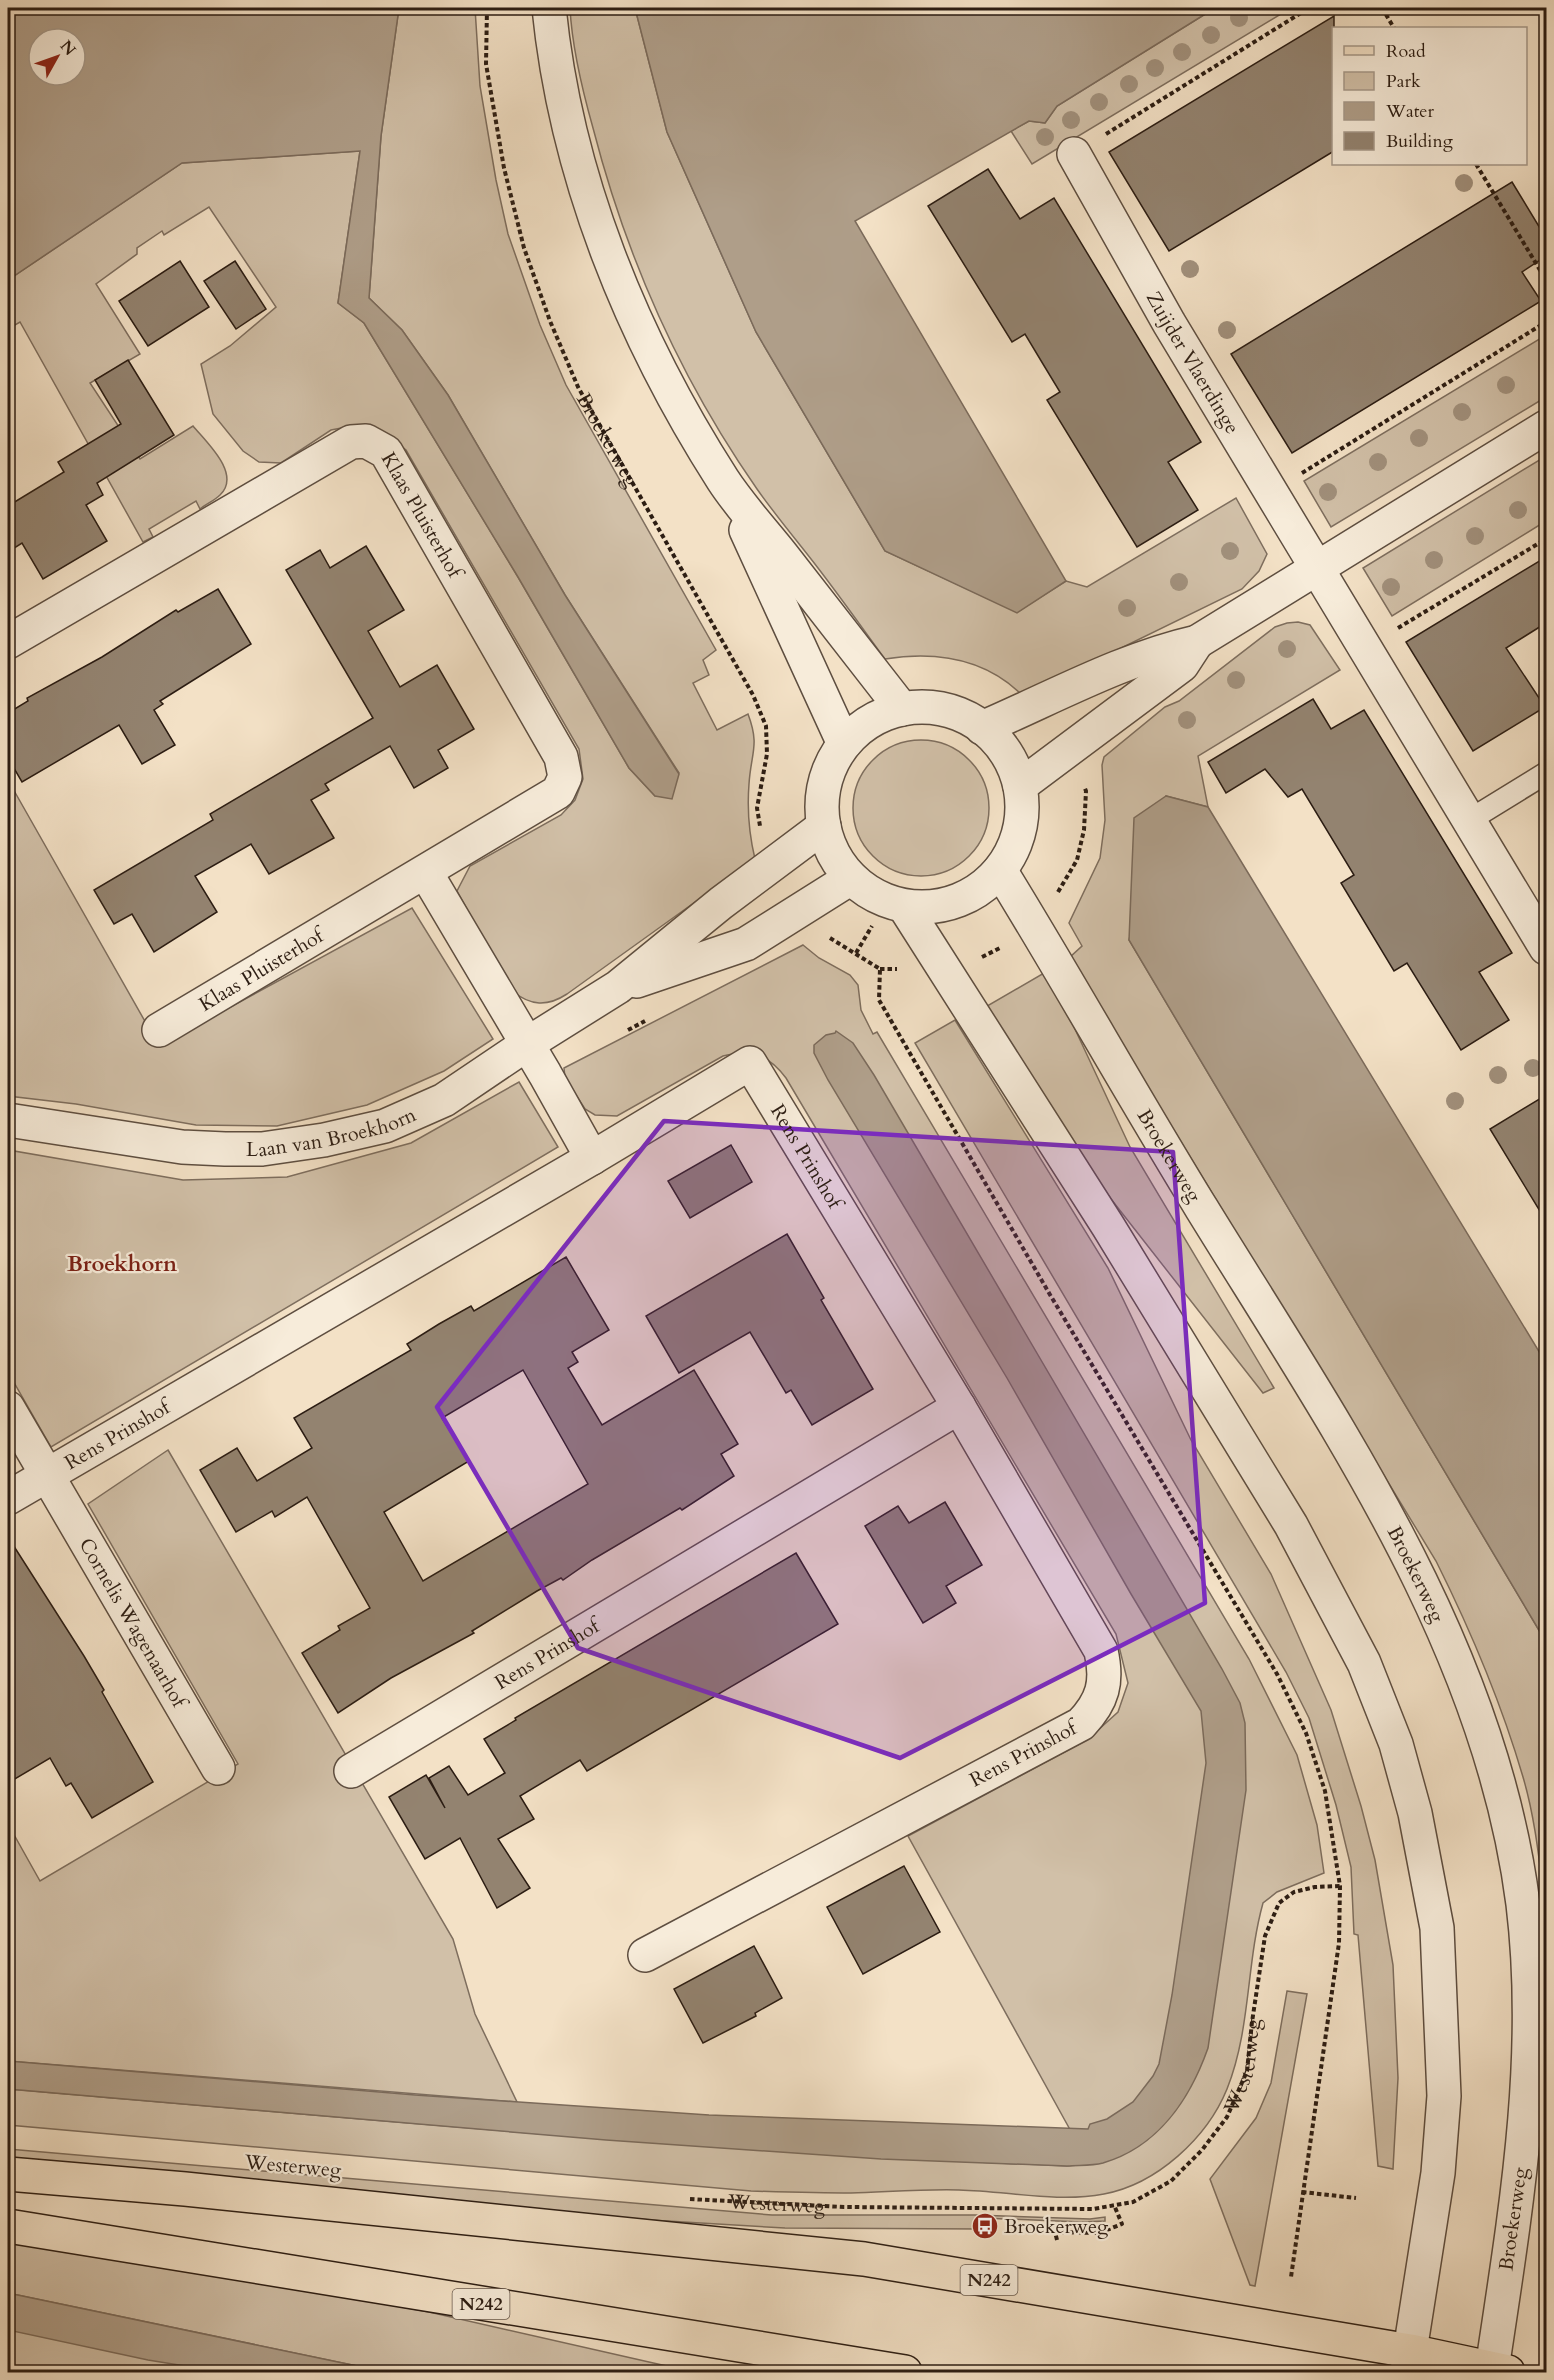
<svg xmlns="http://www.w3.org/2000/svg" width="1554" height="2380" font-family="Cardo,serif">
	<rect width="100%" height="100%" fill="#f3e1c6"/>
	<filter id="stains"><feTurbulence type="fractalNoise" baseFrequency=".00333" numOctaves="4"/><feColorMatrix values="0 0 0 0 .2 0 0 0 0 .09 0 0 0 0 .02 0 0 0 .5 -.17"/></filter>
	<radialGradient id="worn" r=".72"><stop offset=".6" stop-color="#630" stop-opacity="0"/><stop offset="1" stop-color="#630" stop-opacity=".3"/></radialGradient>
	<g fill="#d1c0a8" stroke="#7e6e5e" stroke-width="1.5">
		<path d="M399 8H475L480 86 496 180 508 234 540 325 566 385 716 650 703 660 709 675 693 683 717 730 748 714C760 746 751 752 749 784 747 809 749 834 755 859L567 994C547 1007 531 1006 512 991L457 891 470 866 561 815 575 800 583 779 579 749 406 450 388 436 357 425 331 430 281 463 259 462 243 451 213 414 201 364 230 346 276 307 209 207 164 235 162 231 137 248V254L96 284 140 354 90 383 140 459 193 426C206 442 242 474 220 495 214 501 206 504 200 509L196 501 149 529 153 537 143 542 20 322 8 329V280L182 163 360 151 338 303 364 323 518 577 629 768 655 796 679 773 565 595 448 395 402 330 369 298 381 136Z"/>
		<path d="M570 8H635L667 132 756 332 885 551 1017 612 1066 581 1087 587 1236 498 1267 554 1259 571 1242 589 1023 696C985 658 936 651 885 659 863 629 841 598 818 568 798 542 776 516 757 489 681 380 626 256 593 128 582 89 572 48 570 8Z"/>
		<path d="M1215 8H1291L1032 164 1011 131 1029 121 1045 123 1057 106Z"/>
		<path d="M1546 335V397L1331 527 1304 481Z"/>
		<path d="M1546 456V521L1392 616 1363 568Z"/>
		<path d="M1298 622 1310 625 1340 670 1198 756 1208 807 1166 796 1129 940 1546 1642V1913C1540 1868 1536 1821 1523 1777 1501 1702 1471 1631 1436 1561L1069 958 1082 946 1069 923 1100 858 1105 820 1102 765 1104 757 1165 707 1179 701 1275 627 1287 623Z"/>
		<circle cx="921" cy="808" r="68"/>
		<path d="M8 780 159 1046 412 908 493 1039 444 1071 367 1105 277 1126 196 1125 76 1104 8 1096Z"/>
		<path d="M803 945 819 958 850 975 858 985 861 1010 873 1034 877 1032 1249 1659 1297 1755 1317 1825 1324 1873 1277 1892 1263 1903C1246 1964 1251 2029 1227 2089 1207 2138 1157 2184 1104 2194 1057 2203 1007 2191 959 2190 923 2189 887 2192 851 2193 817 2193 784 2192 751 2191L8 2125V2089C361 2119 713 2152 1067 2166L1089 2164 908 1836 1087 1740 1118 1712 1128 1683 1116 1634 786 1078C768 1054 751 1049 723 1056L617 1116 595 1115 585 1109 565 1078 564 1068Z"/>
		<path d="M1044 973 1074 1027 1130 1147 1274 1388 1263 1393 1111 1199 1028 1085 982 1009Z"/>
		<path d="M955 1020 1108 1268 1191 1440 1271 1574 1331 1710 1361 1806 1375 1860 1393 1965 1398 2078 1393 2169 1378 2166 1358 1935 1354 1934 1351 1867 1336 1805 1309 1718 1286 1672 915 1043Z"/>
		<path d="M519 1082 558 1147 51 1447 8 1372V1150L183 1180 287 1177 411 1143Z"/>
		<path d="M168 1450 453 1939 475 2014 517 2102 8 2061V1824L40 1881 238 1764 88 1504Z"/>
		<path d="M1287 1991 1307 1994 1255 2286 1250 2285 1210 2179 1256 2118 1271 2083Z"/>
		<path d="M8 2149 772 2215H975L1090 2219 1105 2217V2221L1081 2222 983 2218 981 2229 785 2228 650 2220 8 2162Z"/>
		<path d="M8 2241 260 2281 429 2312 693 2372H392L357 2366 8 2293Z"/>
		<path d="M8 2328 235 2372H8Z"/>
	</g>
	<g fill="#af9e89" stroke="#7b6a5a" stroke-width="1.5" fill-rule="evenodd">
		<path d="M8 8H399L381 136 369 298 402 330 448 395 565 595 679 774 672 799 655 796 629 768 518 577 364 323 338 303 360 151 182 163 8 280ZM39 39H75V75H39Z"/>
		<path d="M635 8H1215L1057 106 1045 123 1029 121 855 221 1066 581 1017 613 885 551 756 332 667 132Z"/>
		<path d="M1166 796 1208 807 1546 1363V1642L1129 940 1134 818Z"/>
		<path d="M836 1031 853 1043 874 1075 1222 1669 1240 1703 1245 1723 1246 1790 1208 2048C1190 2099 1158 2147 1103 2163 1091 2166 1080 2165 1067 2166L881 2159 606 2140 8 2089V2061L415 2095 709 2115 1088 2129 1090 2124 1107 2119 1133 2102 1153 2076 1159 2064 1172 1995 1206 1763 1201 1711 1131 1594 1007 1378 828 1080 814 1053V1045L826 1035 835 1033Z"/>
		<path d="M8 2293 357 2366 389 2372H222L148 2360 8 2330Z"/>
	</g>
	<g fill="#938370" stroke="#2c1d13" stroke-width="1.5" fill-rule="evenodd">
		<path d="M1334 16V151L1169 251 1109 152Z"/>
		<path d="M988 169 1020 219 1054 198 1201 442 1168 462 1198 510 1137 547 1047 400 1060 392 1043 364 1025 334 1012 342 928 206Z"/>
		<path d="M1512 182 1546 238V256L1522 272 1541 301 1292 453 1231 354Z"/>
		<path d="M180 261 209 307 148 346 119 301Z"/>
		<path d="M235 261 266 309 236 329 204 281Z"/>
		<path d="M128 360 174 435 97 483 103 495 86 505 107 541 43 579 22 543 8 552V506L64 472 58 462 121 424 95 380Z"/>
		<path d="M366 546 404 610 368 631 400 687 437 665 474 729 438 750 448 768 414 788 390 746 325 784 329 790 311 800 334 838 269 874 251 844 195 876 217 912 154 952 132 914 114 924 94 890 213 820 210 814 373 718 286 570 320 550 330 568Z"/>
		<path d="M1546 557V623L1506 648 1545 707 1473 751 1406 642Z"/>
		<path d="M218 589 251 644 160 701 163 704 154 710 175 745 142 764 119 725 22 782 8 758V713L28 701 27 698 102 657 176 610 178 612Z"/>
		<path d="M1313 699 1331 729 1364 710 1512 953 1479 972 1509 1020 1461 1050 1407 963 1394 971 1341 883 1354 875 1302 789 1288 797 1265 769 1226 793 1208 762Z"/>
		<path d="M1546 1095V1221L1490 1129Z"/>
		<path d="M731 1145 752 1182 690 1218 668 1181Z"/>
		<path d="M787 1234 824 1298 821 1300 873 1389 812 1425 791 1390 786 1393 750 1332 679 1373 646 1316Z"/>
		<path d="M566 1257 609 1330 572 1352 578 1362 568 1368 602 1425 694 1370 738 1444 721 1454 734 1476 682 1510 680 1508 592 1560 563 1580 561 1578 537 1591 472 1631 474 1633 391 1678 338 1713 302 1653 340 1630 338 1626 370 1608 307 1497 275 1517 272 1511 236 1532 200 1470 237 1448 257 1481 312 1448 294 1418 411 1350 407 1344 439 1324 471 1306 474 1311ZM523 1370 588 1484 423 1581 384 1512 469 1461 442 1418Z"/>
		<path d="M945 1502 982 1565 946 1586 956 1603 923 1623 865 1526 898 1506 909 1523Z"/>
		<path d="M8 1537 84 1656 104 1690 102 1692 153 1782 92 1818 71 1783 66 1786 50 1758 8 1783Z"/>
		<path d="M796 1553 838 1624 587 1771 580 1760 520 1796 534 1819 498 1839 530 1888 497 1908 460 1838 425 1859 389 1797 426 1775 445 1808 429 1778 449 1766 468 1795 505 1773 484 1739 516 1720 515 1718Z"/>
		<path d="M904 1866 940 1932 863 1974 827 1907Z"/>
		<path d="M754 1946 782 1998 755 2013 756 2016 703 2043 674 1989Z"/>
	</g>
	<g fill="none" stroke-linecap="round" stroke-linejoin="round">
		<defs>
			<path id="service" d="M1468 821 1546 773"/>
			<g id="minor">
				<path id="s3" d="M1074 154 1169 323 1546 948"/>
				<path id="s4" d="M8 642 351 442 366 441 386 452 561 757 565 777 558 792 159 1030"/>
				<path d="M982 728C1052 698 1122 659 1197 642L1546 427"/>
				<path d="M1020 786 1182 665 1197 642"/>
				<path d="M426 873 545 1074 592 1158"/>
				<path d="M637 981 746 944 851 878"/>
				<path id="s5" d="M8 1120 182 1147 225 1149H262L324 1140 385 1126 444 1100 527 1044 618 987 721 903 824 826"/>
				<path id="s6" d="M8 1408 218 1768"/>
				<path id="s7" d="M8 1498 592 1158 750 1063 959 1407 1101 1651C1108 1682 1103 1701 1081 1724L645 1955"/>
				<path id="s8" d="M351 1771 959 1407"/>
			</g>
			<g id="tertiary">
				<path d="M549 8C566 177 632 338 723 480 740 506 762 530 782 555 822 607 862 658 902 709"/>
				<path d="M746 530 844 744"/>
				<circle cx="922" cy="807" r="100"/>
				<path id="s9" d="M1000 870C1069 982 1133 1097 1202 1209 1335 1425 1490 1645 1523 1904 1542 2059 1515 2215 1492 2369"/>
				<path d="M904 906 1108 1226 1291 1525 1364 1663 1396 1744 1415 1813 1437 1928 1444 2096 1438 2173 1410 2351"/>
			</g>
			<path id="secondary" d="M1407 2372 1410 2351"/>
			<g id="primary">
				<path d="M8 2174 185 2189 864 2259 1410 2351 1508 2372"/>
				<path d="M8 2226 905 2372"/>
			</g>
		</defs>
		<use href="#service" stroke="#5e4e40" stroke-width="24"/>
		<use href="#minor" stroke="#5e4e40" stroke-width="36"/>
		<use href="#tertiary" stroke="#5e4e40" stroke-width="36"/>
		<use href="#secondary" stroke="#2c1d13" stroke-width="36"/>
		<use href="#primary" stroke="#2c1d13" stroke-width="36"/>
		<g stroke="#2c1d13" stroke-width="4" stroke-dasharray="4.5 3" stroke-linecap="butt">
			<path id="s1" d="M487 8 486 64 504 168 524 248 550 321 578 387 753 695 766 726 767 754 757 808 760 826"/>
			<path d="M1382 8 1394 28"/>
			<path d="M1106 134 1309 8"/>
			<path d="M1476 164 1546 280"/>
			<path d="M1302 473 1546 322"/>
			<path d="M1398 628 1546 539"/>
			<path d="M1058 892 1077 860 1084 830 1086 791 1084 786"/>
			<path d="M830 938 880 969 879 1000 1049 1293 1277 1674 1306 1733 1325 1791 1340 1886 1339 1943 1291 2277"/>
			<path d="M856 953 872 926"/>
			<path d="M982 957 1002 947"/>
			<path d="M880 969H897"/>
			<path d="M628 1030 645 1021"/>
			<path d="M1302 2192 1356 2198"/>
			<path id="s2" d="M690 2199 844 2207 1093 2209 1133 2202 1171 2181 1202 2150 1227 2117 1247 2071 1252 2022 1265 1936 1279 1903 1294 1892 1315 1887 1340 1886"/>
			<path d="M1057 2240 1055 2232 1099 2233 1122 2224 1114 2205"/>
		</g>
		<use href="#service" stroke="#f7ecda" stroke-width="21"/>
		<use href="#minor" stroke="#f7ecda" stroke-width="33"/>
		<use href="#tertiary" stroke="#f7ecda" stroke-width="33"/>
		<use href="#secondary" stroke="#f7ecda" stroke-width="33"/>
		<use href="#primary" stroke="#f3e1c6" stroke-width="33"/>
	</g>
	<g fill="#a1907c">
		<circle cx="1239" cy="18" r="9"/>
		<circle cx="1211" cy="35" r="9"/>
		<circle cx="1182" cy="52" r="9"/>
		<circle cx="1155" cy="68" r="9"/>
		<circle cx="1129" cy="84" r="9"/>
		<circle cx="1099" cy="102" r="9"/>
		<circle cx="1071" cy="120" r="9"/>
		<circle cx="1045" cy="137" r="9"/>
		<circle cx="1464" cy="183" r="9"/>
		<circle cx="1190" cy="269" r="9"/>
		<circle cx="1227" cy="330" r="9"/>
		<circle cx="1506" cy="385" r="9"/>
		<circle cx="1462" cy="412" r="9"/>
		<circle cx="1419" cy="438" r="9"/>
		<circle cx="1378" cy="462" r="9"/>
		<circle cx="1328" cy="492" r="9"/>
		<circle cx="1518" cy="510" r="9"/>
		<circle cx="1475" cy="536" r="9"/>
		<circle cx="1230" cy="551" r="9"/>
		<circle cx="1434" cy="560" r="9"/>
		<circle cx="1179" cy="582" r="9"/>
		<circle cx="1391" cy="587" r="9"/>
		<circle cx="1127" cy="608" r="9"/>
		<circle cx="1287" cy="649" r="9"/>
		<circle cx="1236" cy="680" r="9"/>
		<circle cx="1187" cy="720" r="9"/>
		<circle cx="1533" cy="1068" r="9"/>
		<circle cx="1498" cy="1075" r="9"/>
		<circle cx="1455" cy="1101" r="9"/>
	</g>
	<path fill="#7b2cbf" fill-opacity="0.2" stroke="#7b2cbf" stroke-width="4.5" stroke-linejoin="round" d="M664 1121 1173 1152 1205 1603 900 1758 578 1648 437 1407Z"/>
	<defs>
		<symbol id="bus-disc" viewBox="-11 -11 22 22"><circle r="9.5" fill="#8f2418" stroke="#f7ecda"/><path d="M-5-6H5V4H4V6H2V4H-2V6H-4V4H-5ZM-3.5-4V0h7V-4ZM-3.5 1.2v1.5H-2V1.2ZM2 1.2v1.5H3.5V1.2Z" fill="#fff"/></symbol>
	</defs>
	<g fill-rule="evenodd">
		<use href="#bus-disc" x="970" y="2211" width="30" height="30"/>
	</g>
	<g text-anchor="middle" dominant-baseline="central" stroke-width="4.5" stroke-linejoin="round" paint-order="stroke">
		<g fill="#f7ecda" stroke="#695b4f" stroke-width="1.5">
			<rect x="960.5" y="2265" width="57" height="30" rx="4.5"/>
			<rect x="452.5" y="2289" width="57" height="30" rx="4.5"/>
		</g>
		<g font-size="18" font-weight="bold" fill="#2c1d13">
			<text x="989" y="2280">N242</text>
			<text x="481" y="2304">N242</text>
		</g>
		<g font-size="20" fill="#2c1d13" stroke="#f7ecda">
			<text stroke="none"><textPath href="#s3" startOffset="240">Zuijder Vlaerdinge</textPath></text>
			<text stroke="none"><textPath href="#s1" startOffset="454">Broekerweg</textPath></text>
			<text stroke="none"><textPath href="#s4" startOffset="507">Klaas Pluisterhof</textPath></text>
			<text transform="translate(261 970) rotate(-31)">Klaas Pluisterhof</text>
			<text stroke="none"><textPath href="#s5" startOffset="327">Laan van Broekhorn</textPath></text>
			<text stroke="none"><textPath href="#s9" startOffset="332">Broekerweg</textPath></text>
			<text stroke="none"><textPath href="#s7" startOffset="969">Rens Prinshof</textPath></text>
			<text stroke="none"><textPath href="#s7" startOffset="126">Rens Prinshof</textPath></text>
			<text stroke="none"><textPath href="#s9" startOffset="818">Broekerweg</textPath></text>
			<text stroke="none"><textPath href="#s6" startOffset="248">Cornelis Wagenaarhof</textPath></text>
			<text stroke="none"><textPath href="#s8" startOffset="228">Rens Prinshof</textPath></text>
			<text transform="translate(1023 1754) rotate(-28)">Rens Prinshof</text>
			<text stroke="none"><textPath href="#s2" startOffset="627">Westerweg</textPath></text>
			<text transform="translate(293 2166) rotate(5)">Westerweg</text>
			<text stroke="none"><textPath href="#s2" startOffset="87">Westerweg</textPath></text>
			<text transform="translate(1513 2219) rotate(-82)">Broekerweg</text>
		</g>
		<g font-size="20" fill="#2c1d13" stroke="#f7ecda" text-anchor="start">
			<text x="1004" y="2226">Broekerweg</text>
		</g>
		<g font-size="22" font-weight="bold" fill="#7a1f14" stroke="#f7ecda">
			<text x="122" y="1264">Broekhorn</text>
		</g>
	</g>
	<rect width="1554" height="2380" fill="none" stroke="#f3e1c6" stroke-width="30"/>
	<rect x="9" y="9" width="1536" height="2362" fill="none" stroke="#2c1d13" stroke-width="3"/>
	<rect x="15" y="15" width="1524" height="2350" fill="none" stroke="#2c1d13" stroke-width="1.5"/>
	<rect x="1332" y="27" width="195" height="138" fill="#f7ecda" stroke="#a6998a" stroke-width="1.5"/>
	<rect x="1344" y="46" width="30" height="9" fill="#f3e1c6" stroke="#a6998a" stroke-width="1.5"/>
	<text x="1386" y="57" font-size="18" fill="#2c1d13">Road</text>
	<rect x="1344" y="72" width="30" height="18" fill="#d1c0a8" stroke="#a6998a" stroke-width="1.5"/>
	<text x="1386" y="87" font-size="18" fill="#2c1d13">Park</text>
	<rect x="1344" y="102" width="30" height="18" fill="#af9e89" stroke="#a6998a" stroke-width="1.5"/>
	<text x="1386" y="117" font-size="18" fill="#2c1d13">Water</text>
	<rect x="1344" y="132" width="30" height="18" fill="#938370" stroke="#a6998a" stroke-width="1.5"/>
	<text x="1386" y="147" font-size="18" fill="#2c1d13">Building</text>
	<g transform="translate(57 57) rotate(50)"><circle r="28" fill="#f7ecda" stroke="#a6998a" stroke-width="1.5"/>
	<path d="M0-4.5L10 22L0 15L-10 22Z" fill="#8f2418"/>
	<text y="-9" font-size="16" font-weight="bold" text-anchor="middle" fill="#2c1d13">N</text>
	</g>
	<rect width="100%" height="100%" filter="url(#stains)"/>
	<rect width="100%" height="100%" fill="url(#worn)"/>
</svg>
